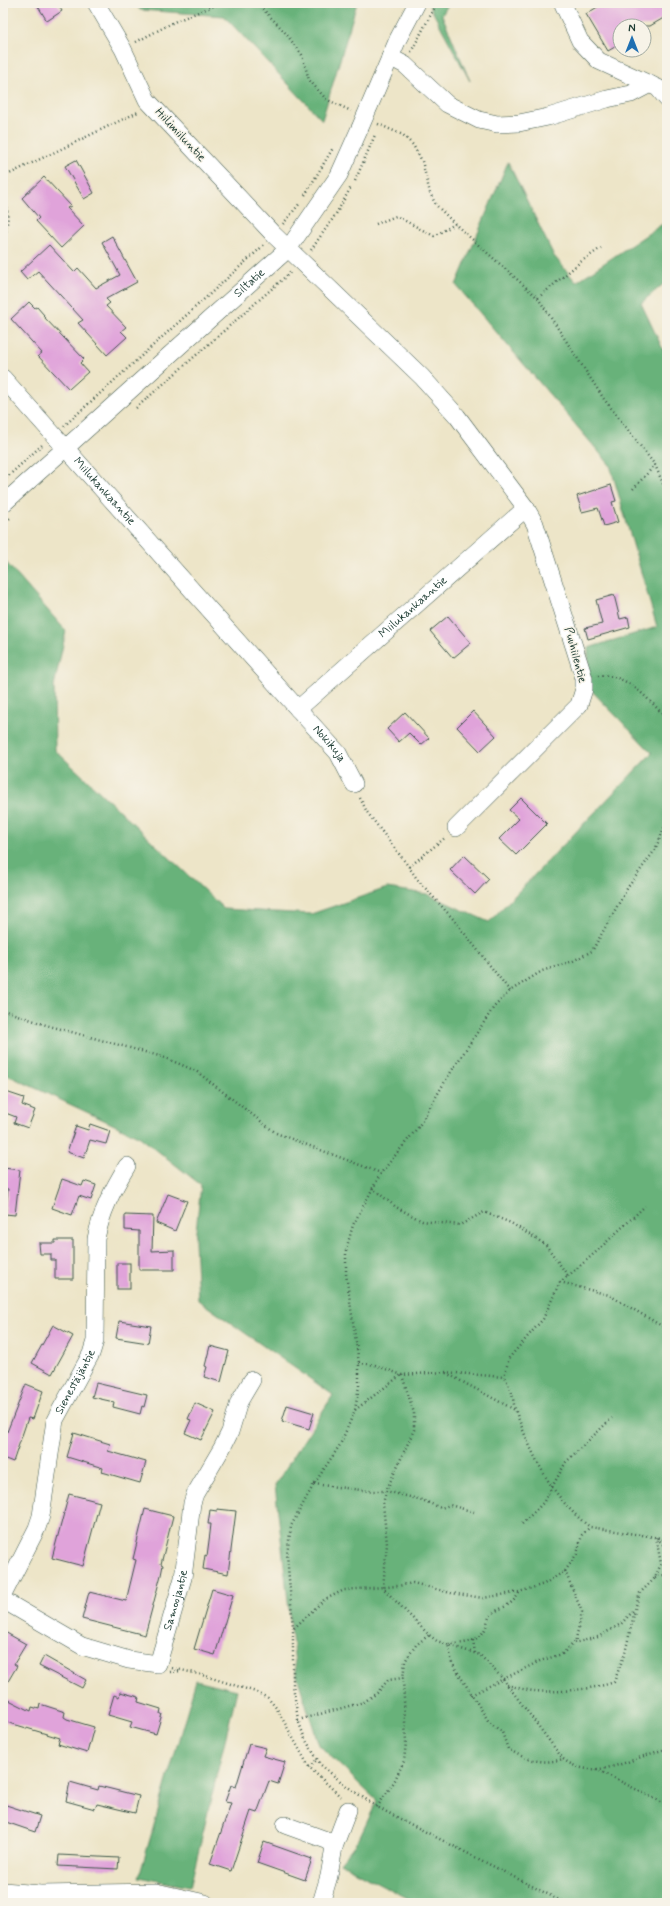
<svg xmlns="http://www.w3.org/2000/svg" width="670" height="1906" font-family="Mynerve,sans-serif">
	<rect width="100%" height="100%" fill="#f7f3e8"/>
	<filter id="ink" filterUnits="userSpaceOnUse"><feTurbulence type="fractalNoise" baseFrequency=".025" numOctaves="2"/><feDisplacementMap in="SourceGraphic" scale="8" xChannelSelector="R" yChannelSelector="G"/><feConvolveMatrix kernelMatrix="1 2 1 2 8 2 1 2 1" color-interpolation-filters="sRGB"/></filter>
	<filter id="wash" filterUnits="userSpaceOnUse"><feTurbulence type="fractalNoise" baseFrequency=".012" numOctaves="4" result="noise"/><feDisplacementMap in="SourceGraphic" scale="16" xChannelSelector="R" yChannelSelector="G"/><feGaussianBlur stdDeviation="0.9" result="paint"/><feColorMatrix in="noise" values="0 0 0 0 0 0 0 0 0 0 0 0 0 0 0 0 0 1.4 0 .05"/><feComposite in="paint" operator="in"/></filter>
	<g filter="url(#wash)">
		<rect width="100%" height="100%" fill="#ede5c8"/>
		<g fill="#67b27a" stroke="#437857">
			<path d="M135 3H357L322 120 224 16 140 10Z"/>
			<path d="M428 3H449L442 15 470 81Z"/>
			<path d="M508 162 554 256 576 282 667 221V281L641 303 667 358V1903H417L340 1863 359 1839 377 1801 319 1745 296 1673 275 1485 333 1395 198 1300 195 1240 201 1185 140 1137 3 1073V559L66 631 54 686 55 750 224 909 311 914 387 888 427 894 489 922 652 753 589 688 588 648 657 627 610 465 456 285Z"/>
			<path d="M196 1680 237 1690 190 1887 139 1877Z"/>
		</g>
		<g id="blocks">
			<g fill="#e0a3da">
				<path d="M36 3H57L62 11 47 21Z"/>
				<path d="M604 3H661L667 16 650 26H620V44L608 51 586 14Z"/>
				<path d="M76 160 94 193 84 199 65 166Z"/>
				<path d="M44 177 71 206 67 208 84 226 61 248 36 221 39 218 22 198Z"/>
				<path d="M112 236 137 282 106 299 110 303 106 306 126 327 121 331 127 337 107 355 78 323 83 320 38 271 27 280 20 272 49 245 74 272 78 268 96 288 120 275 102 242Z"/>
				<path d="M29 302 35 308 37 307 44 315 43 316 84 359 80 363 88 372 69 389 38 356 42 353 11 319Z"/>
				<path d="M611 485 616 501 612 502 618 522 604 526 598 508 582 512 577 496Z"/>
				<path d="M614 595 620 619 628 617 630 627 588 639 585 628 602 624 596 600Z"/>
				<path d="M448 616 471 643 453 658 430 631Z"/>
				<path d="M473 711 496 736 480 751 457 727Z"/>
				<path d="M405 712 429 738 421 745 409 733 399 742 387 729Z"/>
				<path d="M521 798 547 824 516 855 499 839 519 819 509 810Z"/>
				<path d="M464 855 489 879 475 894 450 870Z"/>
				<path d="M3 1091 24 1098 22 1105 35 1110 28 1128 14 1123 16 1117 3 1112Z"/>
				<path d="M90 1124 110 1131 106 1144 90 1140 84 1158 67 1152 76 1126 88 1130Z"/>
				<path d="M3 1168 20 1170 15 1215 5 1214 8 1189 3 1188Z"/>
				<path d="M62 1179 82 1186 84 1181 96 1185 91 1200 79 1196 72 1215 52 1208Z"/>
				<path d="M168 1194 187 1201 175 1231 156 1223Z"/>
				<path d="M125 1215 153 1216 152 1251 174 1250V1270H139V1231L125 1230Z"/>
				<path d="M55 1240H73V1279H55V1260H51V1254H40L39 1243H55Z"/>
				<rect x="117" y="1263" width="13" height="26"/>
				<path d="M119 1321 151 1326 148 1343 116 1338Z"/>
				<path d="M53 1325 73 1336 52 1374 32 1363Z"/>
				<path d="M210 1346 229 1351 221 1382 204 1377 207 1367 205 1366Z"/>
				<path d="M96 1383 147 1395 144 1407 142 1406 140 1414 113 1407 114 1402 92 1397Z"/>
				<path d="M26 1384 43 1391 33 1419 28 1418 13 1462 3 1458V1442Z"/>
				<path d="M195 1403 215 1412 201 1440 185 1433 191 1420 188 1419Z"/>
				<path d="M287 1405 314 1413 309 1429 282 1421Z"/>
				<path d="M74 1433 110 1444 108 1451 146 1462 140 1483 102 1472 103 1468 67 1457Z"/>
				<path d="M69 1494 100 1502 83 1566 52 1558Z"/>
				<path d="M145 1509 173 1516 161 1564 163 1565 161 1575 145 1635 82 1619 89 1592 126 1601 136 1560 133 1559Z"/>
				<path d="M217 1509 236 1511 228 1574 203 1569 205 1555 207 1556 210 1533 211 1524H208L210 1510 217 1511Z"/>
				<path d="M212 1589 233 1595 215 1655 194 1649Z"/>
				<path d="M3 1631 26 1644 14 1664 17 1666 3 1690Z"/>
				<path d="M44 1656 86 1680 82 1688 39 1666Z"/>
				<path d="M120 1692 139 1697 138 1702 161 1709 160 1714H162L156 1734 130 1727 132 1722 108 1715 114 1695 119 1697Z"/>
				<path d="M3 1697 31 1711 32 1707 39 1709 40 1704 65 1712 64 1717 67 1719 94 1727 87 1753 58 1744 60 1738 3 1721Z"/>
				<path d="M249 1744 266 1748 263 1756 285 1762 278 1784 269 1781 257 1813 251 1811 231 1871 210 1864 231 1803 225 1802 231 1785 236 1787Z"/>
				<path d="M70 1782 98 1790 99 1786 139 1796 135 1813 97 1804 95 1809 66 1801Z"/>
				<path d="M3 1804 40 1816 35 1832 3 1821Z"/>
				<path d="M264 1842 312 1859 305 1880 257 1863Z"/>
				<path d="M59 1855 119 1858 118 1869 58 1866Z"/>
			</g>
		</g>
	</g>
	<g filter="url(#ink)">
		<use href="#blocks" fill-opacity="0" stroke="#3e564a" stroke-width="1"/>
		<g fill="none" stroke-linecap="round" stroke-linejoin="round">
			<defs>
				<g id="minor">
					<path d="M563 4 580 41 599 61 658 88 667 99"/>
					<path d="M390 57 405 65 447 104 479 120 497 124 519 123 548 117 607 99 631 94 650 84"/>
					<path d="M369 107 398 39 417 3"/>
					<path id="s1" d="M3 378 298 709 526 508 457 416 422 377 274 235 147 100 123 49 96 3"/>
					<path id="s2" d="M3 504 288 249 339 175 360 128"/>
					<path id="s3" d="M298 709 338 753 354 784"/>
					<path d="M456 828 579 705 584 689V678L535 524 526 508"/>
					<path id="s4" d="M3 1595 37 1528 41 1516 55 1420 91 1354 95 1341 96 1239C101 1212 113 1189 127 1166"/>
					<path id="s5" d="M3 1600 82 1646 129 1660 158 1664 183 1578 192 1503 195 1494 222 1448 230 1432 239 1402 252 1380"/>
					<path d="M285 1825 329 1841 334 1847 329 1876 321 1903"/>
					<path d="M334 1847 348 1810"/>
					<path d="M3 1891 41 1894 156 1892 205 1903"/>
				</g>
			</defs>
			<use href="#minor" stroke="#3e564a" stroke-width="18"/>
			<g stroke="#3e564a" stroke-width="2.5" stroke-dasharray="1 3" stroke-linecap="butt">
				<path d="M257 3 284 31 302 55 309 80 326 99 351 111"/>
				<path d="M136 42 176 21 221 3"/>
				<path d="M411 52 437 3"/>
				<path d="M378 124 403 135 413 145 422 161 430 193 436 205 455 224 538 298 604 399 655 465 667 493"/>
				<path d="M3 177 138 112"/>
				<path d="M355 181 375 135"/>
				<path d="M3 187 8 216 3 256"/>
				<path d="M305 195 333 148"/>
				<path d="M283 224 300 203"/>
				<path d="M376 224 396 216 434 236 455 224"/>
				<path d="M311 250 336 214 351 187"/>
				<path d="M538 298 579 263 601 248"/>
				<path d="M136 408 292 271"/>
				<path d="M64 426 264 245"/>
				<path d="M3 481 42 445"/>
				<path d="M633 489 655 465"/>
				<path d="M3 524 10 518"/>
				<path d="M598 676C627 672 648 700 667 718"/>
				<path d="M360 798 367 812 409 867 417 879 454 920 510 991"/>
				<path d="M409 867 446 837"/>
				<path d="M3 1010 46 1025 163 1057 196 1071 276 1133 381 1173"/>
				<path d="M372 1188 396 1207 422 1221 460 1225 484 1212 511 1223 546 1245 568 1276 560 1282 543 1319 509 1358 504 1377"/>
				<path d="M568 1276 596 1252 645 1206"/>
				<path d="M560 1282 609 1295 667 1329"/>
				<path d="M359 1363 375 1365 402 1375 444 1372 504 1377C515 1393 511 1396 516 1412 532 1455 552 1499 590 1527L667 1539"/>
				<path d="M446 1373 515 1410"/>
				<path d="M402 1375 414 1413V1430L386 1491 383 1504 387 1544 383 1588 429 1635 437 1641 480 1655 503 1679 563 1759C596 1784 633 1756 667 1749"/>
				<path d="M355 1410 401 1375"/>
				<path d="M314 1484 369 1491H386L422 1500 441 1508 450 1505 474 1512"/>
				<path d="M522 1524 543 1503 566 1462 612 1418"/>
				<path d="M657 1538 667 1549"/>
				<path d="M565 1571 582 1612 575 1643"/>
				<path d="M655 1578 667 1574"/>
				<path d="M519 1593C510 1609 499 1606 490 1616 487 1620 487 1626 484 1631 476 1643 461 1644 448 1644L452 1663 489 1722 502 1732 508 1749C526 1760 543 1765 563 1759"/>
				<path d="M294 1628 324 1600 344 1590 398 1586 413 1583 451 1593 483 1598 519 1592 544 1584 565 1571 577 1554 582 1535 590 1527"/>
				<path d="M473 1640 475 1653"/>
				<path d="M172 1668 199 1674 256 1692 268 1698 277 1709 309 1767 341 1797"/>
				<path d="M170 1672 181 1671"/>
				<path d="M507 1685C516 1687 525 1690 534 1691 553 1693 597 1689 614 1682L625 1653 635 1610"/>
				<path d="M471 1695 540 1661 562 1654 574 1643 598 1637 621 1624 635 1609 640 1593 655 1578 661 1564 656 1537"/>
				<path d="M298 1720 364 1702 377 1693 388 1680 403 1678"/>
				<path d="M309 1767 318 1759"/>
				<path d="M596 1769 667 1805"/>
				<path d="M377 1807 394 1782 404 1761 406 1742 403 1678 405 1661 416 1645 429 1635"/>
				<path d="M565 1903 377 1807 345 1785 321 1765 305 1739 298 1720 293 1685V1628L287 1554 291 1526 314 1484 340 1445 355 1410 359 1386V1363L346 1274V1250L353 1225 381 1173 419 1126 447 1078 494 1007 510 991 542 971 573 961 592 951 628 887 655 850 667 821"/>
			</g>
			<use href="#minor" stroke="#fff" stroke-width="17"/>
			<defs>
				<path id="minor-bridge" d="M360 128 369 107"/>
			</defs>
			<use href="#minor-bridge" stroke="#3e564a" stroke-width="18" stroke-linecap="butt"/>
			<use href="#minor-bridge" stroke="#fff" stroke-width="17"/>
		</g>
	</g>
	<g text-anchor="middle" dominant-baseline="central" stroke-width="3" stroke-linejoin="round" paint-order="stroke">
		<g font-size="12" fill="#1f3d34" stroke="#f7f3e8">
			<text transform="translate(180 135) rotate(47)">Hiilimiiluntie</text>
			<text stroke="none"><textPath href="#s2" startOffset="331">Siltatie</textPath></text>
			<text stroke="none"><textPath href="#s1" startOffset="152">Miilukankaantie</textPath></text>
			<text stroke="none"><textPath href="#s1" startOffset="597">Miilukankaantie</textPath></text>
			<text transform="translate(575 655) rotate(75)">Puuhiilentie</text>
			<text stroke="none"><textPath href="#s3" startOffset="47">Nokikuja</textPath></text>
			<text stroke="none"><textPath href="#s4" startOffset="228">Sienestäjäntie</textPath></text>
			<text stroke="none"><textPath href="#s5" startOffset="236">Samoojantie</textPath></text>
		</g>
	</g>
	<rect width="670" height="1906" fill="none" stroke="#f7f3e8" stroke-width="16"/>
	<g transform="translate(632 38)"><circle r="19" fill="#f7f3e8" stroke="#a1aaa0"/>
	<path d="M0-3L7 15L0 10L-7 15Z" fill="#1f6fb2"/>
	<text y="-6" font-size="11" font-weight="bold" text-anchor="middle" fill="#1f3d34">N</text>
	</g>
</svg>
